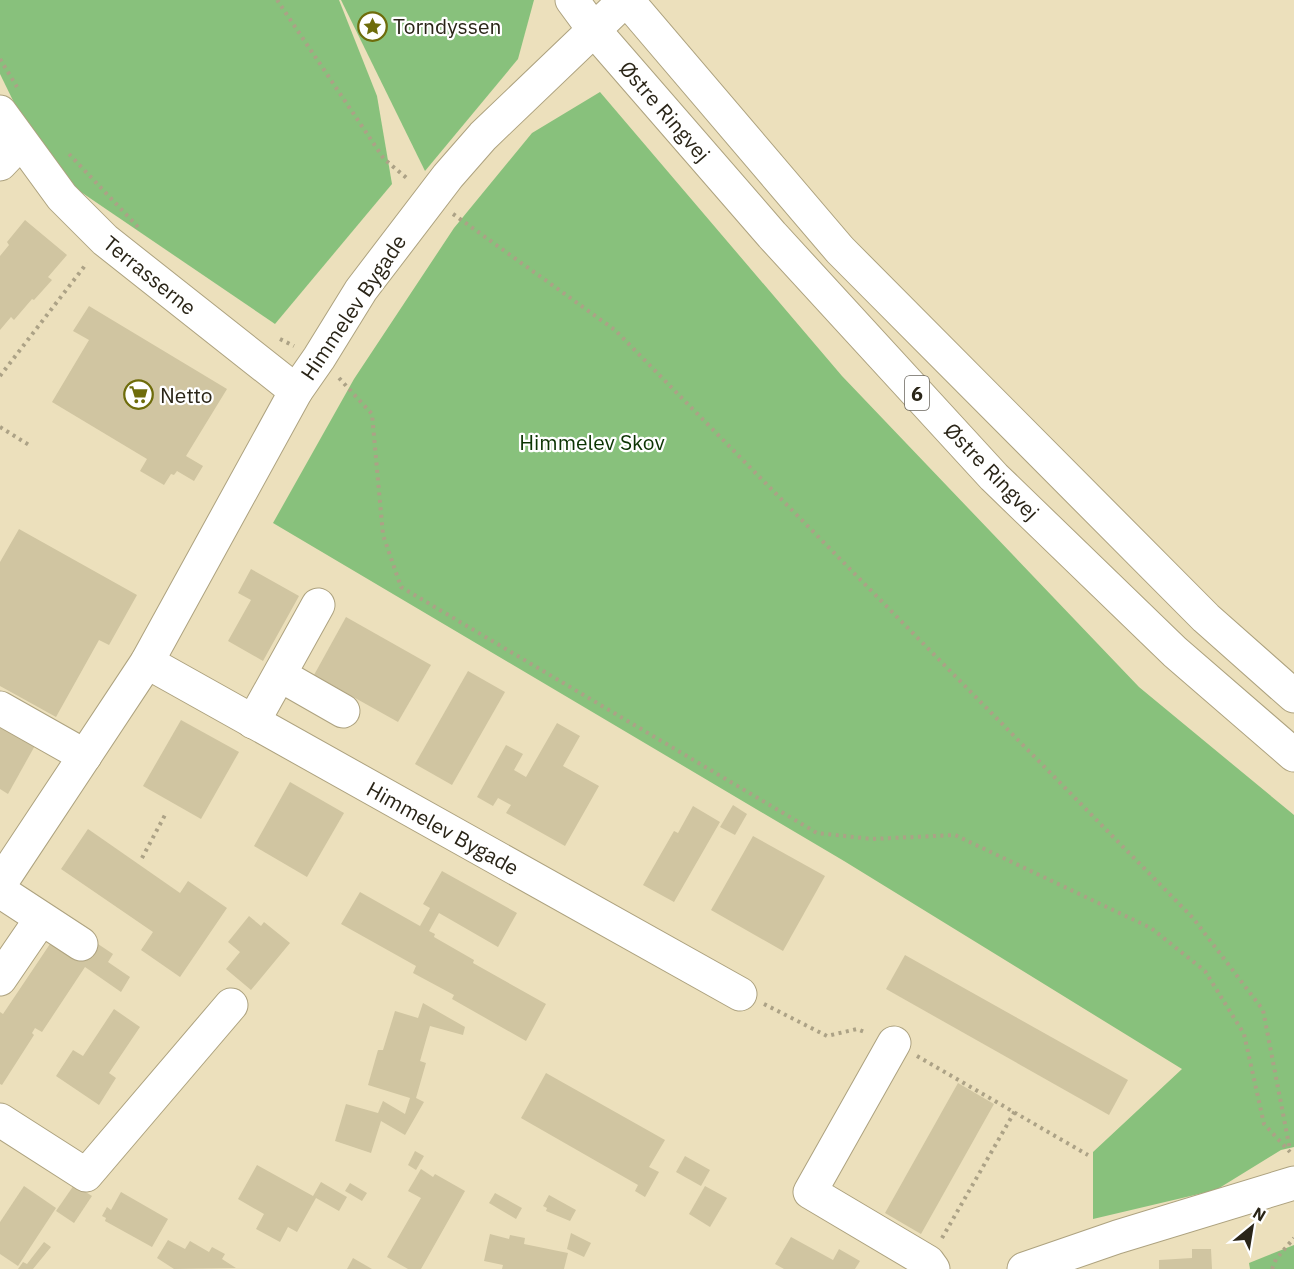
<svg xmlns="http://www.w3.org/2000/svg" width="1294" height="1269" font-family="'IBM Plex Sans',sans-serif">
	<rect width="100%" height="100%" fill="#ece0bc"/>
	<g fill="#88c17c">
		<path d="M0 0H339L377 96 392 184 275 324 78 190 24 123 0 74Z"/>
		<path d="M341 0H534L518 59 425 171Z"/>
		<path d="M600 92 842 376 1139 687 1294 815V1147L1281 1150 1216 1190 1093 1219V1152L1182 1069 844 861 273 523 354 379 454 228 532 133Z"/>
		<path d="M1294 1245V1269H1250L1249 1263Z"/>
	</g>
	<g fill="#d0c5a1">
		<path d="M25 220 67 255 48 277 52 280 34 300 32 299 14 320 11 317 0 330V256L9 245 7 242Z"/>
		<path d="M89 306 227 389 186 456 203 466 194 481 177 471 174 475 171 474 164 485 140 471 147 459 52 402 89 340 73 331Z"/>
		<path d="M19 529 137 595 109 645 99 640 56 717 0 686V562Z"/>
		<path d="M251 569 299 596 263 661 228 641 251 600 238 593Z"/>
		<path d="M346 617 431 665 398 722 314 675Z"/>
		<path d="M468 671 505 692 452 785 415 764Z"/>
		<path d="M181 720 239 752 201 819 143 786Z"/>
		<path d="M0 722 37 742 8 794 0 789Z"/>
		<path d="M557 723 580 736 563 766 599 786 565 846 506 813 511 805 498 798 493 806 477 797 506 745 523 754 514 770 526 777Z"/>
		<path d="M290 782 344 813 307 877 254 846Z"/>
		<path d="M733 805 747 814 735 835 720 827Z"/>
		<path d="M693 806 720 822 674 902 643 885 674 831 678 833Z"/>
		<path d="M88 829 180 893 188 881 227 908 180 977 141 950 153 932 61 869Z"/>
		<path d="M753 836 825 876 783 951 711 910Z"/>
		<path d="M442 871 517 913 498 947 439 913 429 931 435 934 434 937 474 960 473 963 546 1004 526 1041 452 999 454 995 413 973 416 966 341 924 360 892 420 926 430 908 423 904Z"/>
		<path d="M249 916 261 926 264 922 290 943 251 990 226 969 240 952 228 942Z"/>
		<path d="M52 941 82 961 95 942 113 954 108 962 130 977 121 992 85 967 42 1032 35 1028 32 1033 34 1035 2 1085 0 1084V1012L3 1014Z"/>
		<path d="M905 955 1128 1080 1109 1115 886 989Z"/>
		<path d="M423 1003 465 1027 463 1035 430 1026 420 1061 426 1063 416 1098 424 1102 405 1135 381 1121 371 1153 335 1141 346 1104 378 1113 383 1101 405 1114 410 1098 368 1085 378 1050H383L395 1011 418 1018Z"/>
		<path d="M114 1009 140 1027 109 1073 116 1078 99 1105 56 1076 73 1050 83 1056Z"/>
		<path d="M546 1073 665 1140 649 1167 659 1172 645 1197 635 1191 638 1185 521 1118Z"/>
		<path d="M958 1083 994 1104 921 1234 885 1213Z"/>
		<path d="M415 1151 424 1156 416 1170 408 1165Z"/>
		<path d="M685 1156 710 1170 701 1186 676 1172Z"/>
		<path d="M257 1165 313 1196 321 1182 347 1197 339 1211 316 1198 297 1232 288 1227 280 1242 256 1229 264 1214 238 1199Z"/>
		<path d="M421 1169 433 1177 435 1174 465 1191 421 1269H408L387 1257 421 1198 408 1191Z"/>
		<path d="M350 1183 367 1193 362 1201 345 1191Z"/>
		<path d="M74 1185 92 1196 74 1223 56 1211Z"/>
		<path d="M24 1186 56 1208 18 1266 0 1254V1222Z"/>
		<path d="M705 1186 727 1198 710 1227 689 1214Z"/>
		<path d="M121 1192 168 1219 152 1247 105 1221 106 1218 102 1216 107 1207 111 1210Z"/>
		<path d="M495 1193 522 1208 516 1219 489 1203Z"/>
		<path d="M549 1195 576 1210 570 1221 546 1211 547 1208 543 1206Z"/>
		<path d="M571 1233 591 1243 584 1257 567 1249Z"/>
		<path d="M490 1234 509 1239 510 1235 525 1238 524 1244 568 1253 564 1269H502L503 1265 484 1261Z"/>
		<path d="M791 1237 833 1260 839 1249 860 1261 855 1269H784L775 1264Z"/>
		<path d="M168 1240 185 1249 190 1241 209 1252 212 1247 225 1254 222 1259 236 1268 174 1269 157 1258Z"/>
		<path d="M44 1242 51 1247 33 1269H18L23 1262 27 1264Z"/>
		<path d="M1192 1249H1211L1212 1269H1159V1260L1192 1258Z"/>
		<path d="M353 1258 372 1269H347Z"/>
	</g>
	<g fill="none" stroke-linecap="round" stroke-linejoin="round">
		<defs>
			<g id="minor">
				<path d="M0 112 62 197 105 240 296 391"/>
				<path d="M0 164 21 142"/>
				<path d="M147 662 740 994"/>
				<path d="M280 675 343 711"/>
				<path d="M0 708 85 756"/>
				<path d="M253 722 318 605"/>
				<path d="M0 884 147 662 296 391 319 358 361 290 448 176 483 136 625 0"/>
				<path d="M0 891 81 944"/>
				<path d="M0 979 41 919"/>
				<path d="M894 1043 810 1192 928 1262 933 1269"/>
				<path d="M0 1120 86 1175 231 1005"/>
				<path d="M1024 1269 1117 1237 1294 1183"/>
			</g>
			<g id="major">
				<path d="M572 0 594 30 772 235 994 477 1175 652 1294 755"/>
				<path d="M627 0 840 250 1206 618 1294 696"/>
			</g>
		</defs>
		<use href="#minor" stroke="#ada27f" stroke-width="35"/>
		<use href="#major" stroke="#ada27f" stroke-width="35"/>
		<g stroke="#aca286" stroke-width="4" stroke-dasharray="3 4.5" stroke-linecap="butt">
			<path d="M277 0 384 159 409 180"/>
			<path d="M0 59 17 87"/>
			<path d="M69 154 138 227"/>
			<path d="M453 214 615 330 1193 918 1263 1010 1290 1150"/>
			<path d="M280 339 294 346"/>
			<path d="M0 376 87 263"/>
			<path d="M339 378 372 414 383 535 401 587 817 833 872 839 955 835 1151 928 1205 971 1244 1034 1264 1124 1290 1152"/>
			<path d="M0 427 29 445"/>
			<path d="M142 858 165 815"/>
			<path d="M764 1004 827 1036 857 1029 867 1033"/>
			<path d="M917 1056 1088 1155"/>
			<path d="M942 1238 1015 1111"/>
			<path d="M1272 1269 1276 1259 1294 1238"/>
		</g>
		<use href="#minor" stroke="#fff" stroke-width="33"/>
		<use href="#major" stroke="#fff" stroke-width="33"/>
	</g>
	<defs>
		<symbol id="sight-ring" viewBox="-11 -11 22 22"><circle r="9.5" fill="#fff" stroke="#6e6c0b" stroke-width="1.5"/><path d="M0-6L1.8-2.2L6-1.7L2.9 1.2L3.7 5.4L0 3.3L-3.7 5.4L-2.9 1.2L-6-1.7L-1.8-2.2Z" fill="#6e6c0b"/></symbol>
		<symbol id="supermarket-ring" viewBox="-11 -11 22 22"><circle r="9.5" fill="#fff" stroke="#6e6c0b" stroke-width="1.5"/><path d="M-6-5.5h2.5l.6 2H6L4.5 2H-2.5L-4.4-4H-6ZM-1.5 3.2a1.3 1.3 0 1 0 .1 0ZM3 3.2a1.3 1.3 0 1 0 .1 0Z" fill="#6e6c0b"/></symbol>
	</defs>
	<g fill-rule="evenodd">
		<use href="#sight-ring" x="356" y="10" width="33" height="33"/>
		<use href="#supermarket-ring" x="122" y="378" width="33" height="33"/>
	</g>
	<g text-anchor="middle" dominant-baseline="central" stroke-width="4.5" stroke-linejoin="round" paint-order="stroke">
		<rect fill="#fff" stroke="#6a665d" stroke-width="1.5" x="905" y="376" width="24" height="34" rx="4.5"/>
		<g font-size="20" font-weight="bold" fill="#2a2518">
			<text x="917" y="393">6</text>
		</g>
		<g font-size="21" fill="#2a2518" stroke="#fff" text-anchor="start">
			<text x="393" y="26">Torndyssen</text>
			<text x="160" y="395">Netto</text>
		</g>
		<g font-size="21" fill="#2a2518" stroke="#fff">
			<text transform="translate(665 111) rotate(49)">Østre Ringvej</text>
			<text transform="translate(150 275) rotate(39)">Terrasserne</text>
			<text transform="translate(353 307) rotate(-56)">Himmelev Bygade</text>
			<text transform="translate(992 471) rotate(46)">Østre Ringvej</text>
			<text transform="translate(443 828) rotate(29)">Himmelev Bygade</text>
		</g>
		<g font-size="21" fill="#0b3402" stroke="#fff">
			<text x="592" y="442">Himmelev Skov</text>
		</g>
	</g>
	<g transform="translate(1252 1227) rotate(30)" stroke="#ffffff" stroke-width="4.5" paint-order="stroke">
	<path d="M0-4.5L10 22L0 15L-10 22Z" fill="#2a2518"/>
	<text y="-9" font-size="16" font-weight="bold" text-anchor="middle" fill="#2a2518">N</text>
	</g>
</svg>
